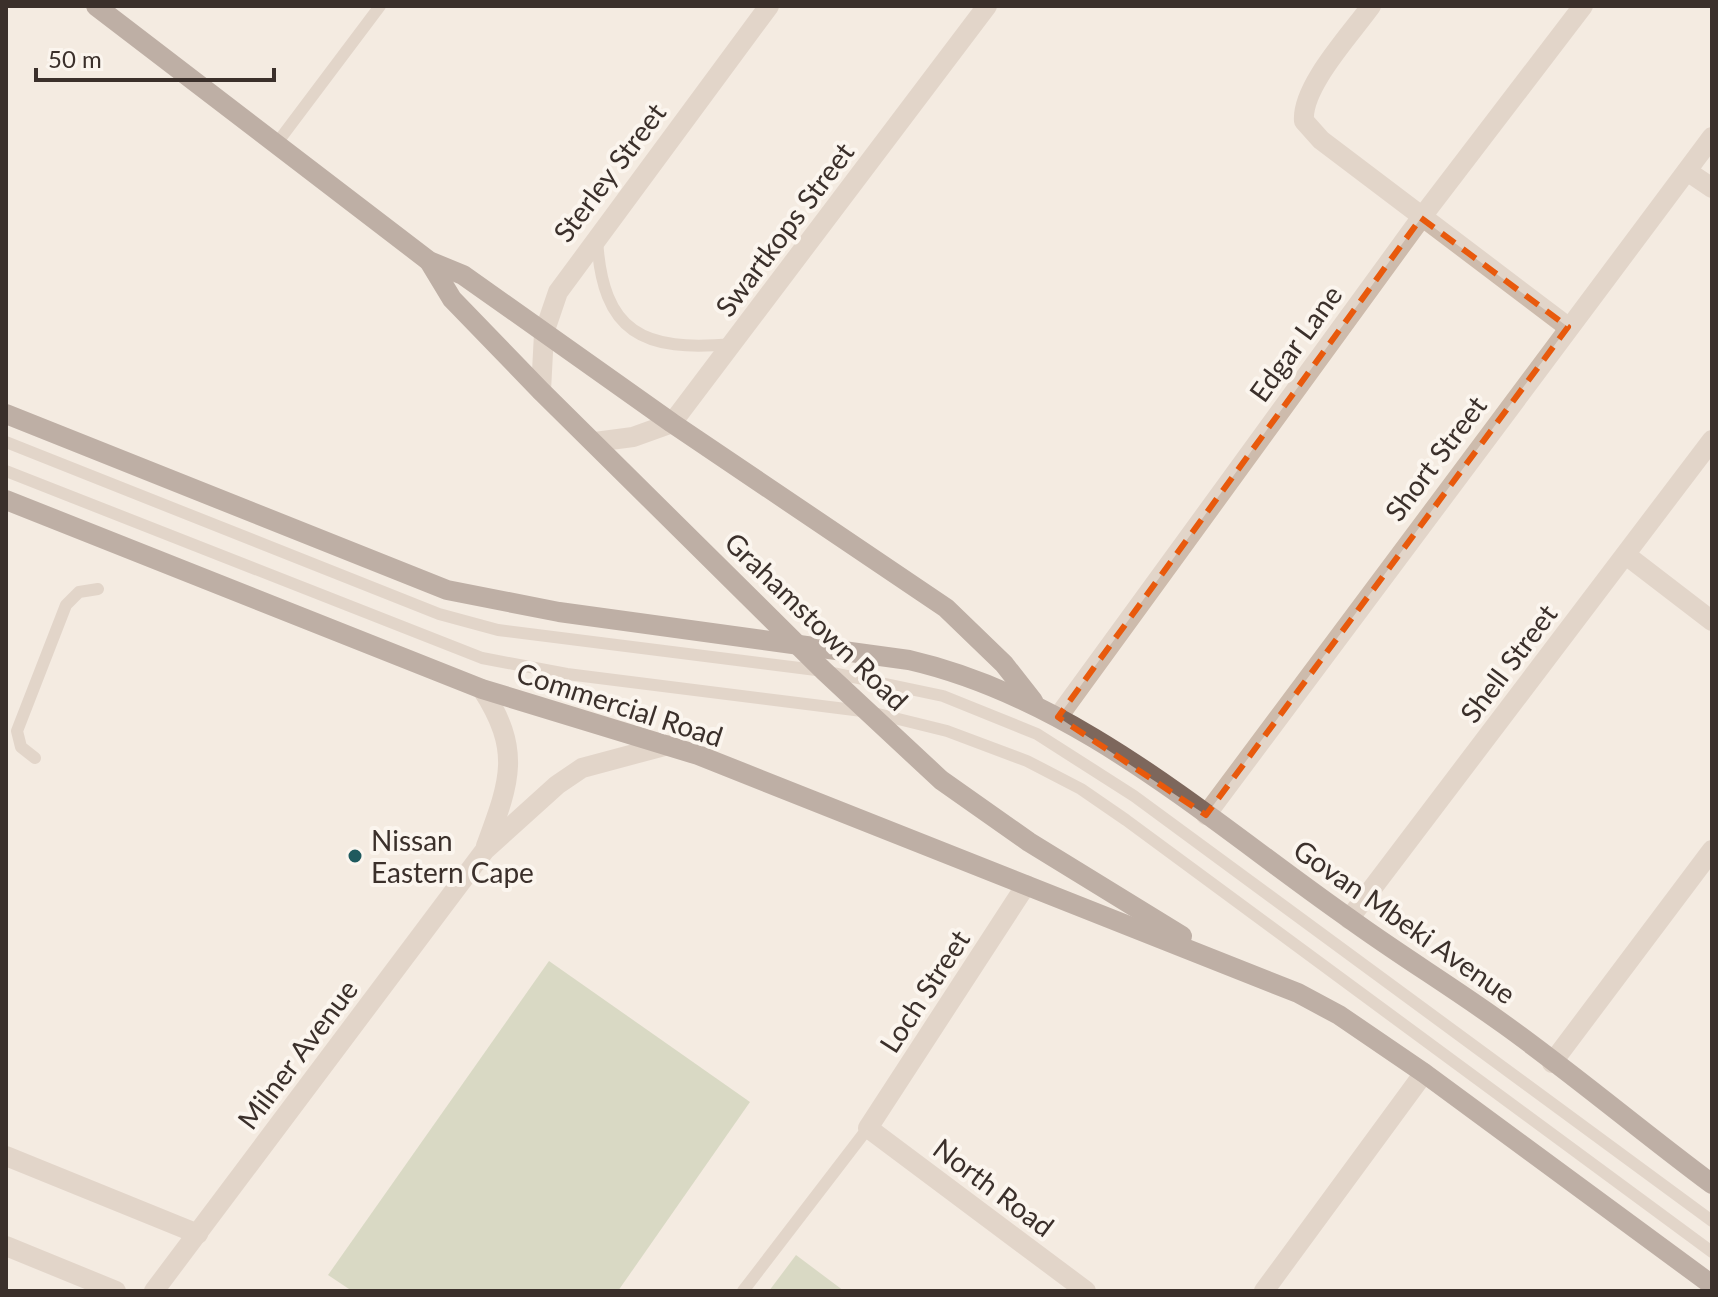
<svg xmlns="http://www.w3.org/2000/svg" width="1718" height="1297" font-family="Lato,sans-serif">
	<rect width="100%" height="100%" fill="#f4ebe1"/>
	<g fill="#b8c4a0">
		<path d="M549 961 750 1102 618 1291H352L328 1275Z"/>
		<path d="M796 1255 844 1291H769Z"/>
	</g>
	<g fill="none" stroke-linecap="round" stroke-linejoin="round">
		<g stroke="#cdbbac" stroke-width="12">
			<path d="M277 143 380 6"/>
			<path d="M597 238C602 334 644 352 732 344"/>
			<path d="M6 442 439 614 498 630 824 671 943 696 1037 734 1134 796 1712 1221"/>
			<path d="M6 471 482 658 567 674 870 712 947 731 1027 761 1081 789 1126 820 1712 1252"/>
			<path d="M35 758 21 747 17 731 66 605 79 592 98 589"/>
			<path d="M743 1291 868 1128"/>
		</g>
		<g stroke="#cdbbac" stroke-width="20">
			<path d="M1371 6C1351 34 1301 87 1304 121L1321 140 1568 327"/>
			<path d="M1687 171 1712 188"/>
			<path d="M541 391 544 333 558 292 769 6"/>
			<path d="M595 442 633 437 672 423 987 6"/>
			<path d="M1626 555 1712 621"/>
			<path d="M482 689C522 751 510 781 486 846"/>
			<path d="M1058 717 1421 218 1583 6"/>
			<path d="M1206 815 1712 137"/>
			<path d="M1026 885 868 1128 1086 1291"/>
			<path d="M1349 919 1712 440"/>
			<path d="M1552 1063 1712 850"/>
			<path d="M6 1156 198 1234"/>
			<path d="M6 1246 116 1291"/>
			<path d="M154 1291 485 850 557 785 582 768 668 745"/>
			<path d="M1264 1291 1424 1073"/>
		</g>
		<g stroke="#7d675c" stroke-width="20">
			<path d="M96 6 429 261 463 275 672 423 946 608 1004 664 1033 701"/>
			<path d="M429 261 452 299 541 391 824 671 941 780 1029 842 1182 936"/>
			<path d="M6 414 447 590 559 612 909 660C1078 699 1211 822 1350 919 1401 956 1454 988 1505 1025 1576 1076 1642 1132 1712 1184"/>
			<path d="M6 500 482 689 698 755 1298 993 1339 1015 1424 1073 1712 1285"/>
		</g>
	</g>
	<path d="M0 0H1718V1297H0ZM1421 218 1568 327 1206 815 1058 717Z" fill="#f4ebe1" fill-opacity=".55" fill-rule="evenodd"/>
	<path fill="none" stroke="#e8590c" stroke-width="6" stroke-dasharray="16 10" stroke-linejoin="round" d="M1421 218 1568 327 1206 815 1058 717Z"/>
	<circle fill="#1f5a5e" stroke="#fbf5ee" stroke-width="3" cx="355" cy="856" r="8"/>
	<g text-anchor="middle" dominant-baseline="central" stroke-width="8" stroke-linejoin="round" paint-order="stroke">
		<g font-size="28" fill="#3b302b" stroke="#fbf5ee">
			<text transform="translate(609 172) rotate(-53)">Sterley Street</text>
			<text transform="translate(784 229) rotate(-53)">Swartkops Street</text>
			<text transform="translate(1295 343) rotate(-54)">Edgar Lane</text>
			<text transform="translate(1435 458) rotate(-53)">Short Street</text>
			<text transform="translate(817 621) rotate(44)">Grahamstown Road</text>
			<text transform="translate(1508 663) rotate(-53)">Shell Street</text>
			<text transform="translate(620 704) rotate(18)">Commercial Road</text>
			<text transform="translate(1405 921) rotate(35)">Govan Mbeki Avenue</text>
			<text transform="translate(924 991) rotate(-57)">Loch Street</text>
			<text transform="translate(297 1054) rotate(-53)">Milner Avenue</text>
			<text transform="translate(994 1187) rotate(37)">North Road</text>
		</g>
		<g font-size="28" fill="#3b302b" stroke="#fbf5ee" text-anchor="start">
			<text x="371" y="840">Nissan<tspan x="371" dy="32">Eastern Cape</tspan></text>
		</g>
	</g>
	<rect width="1718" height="1297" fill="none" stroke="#3b302b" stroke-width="16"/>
	<path d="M36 68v12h238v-12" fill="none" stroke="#3b302b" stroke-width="4"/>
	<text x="48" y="68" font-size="24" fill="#3b302b" stroke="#fbf5ee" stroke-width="6" paint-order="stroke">50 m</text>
</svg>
